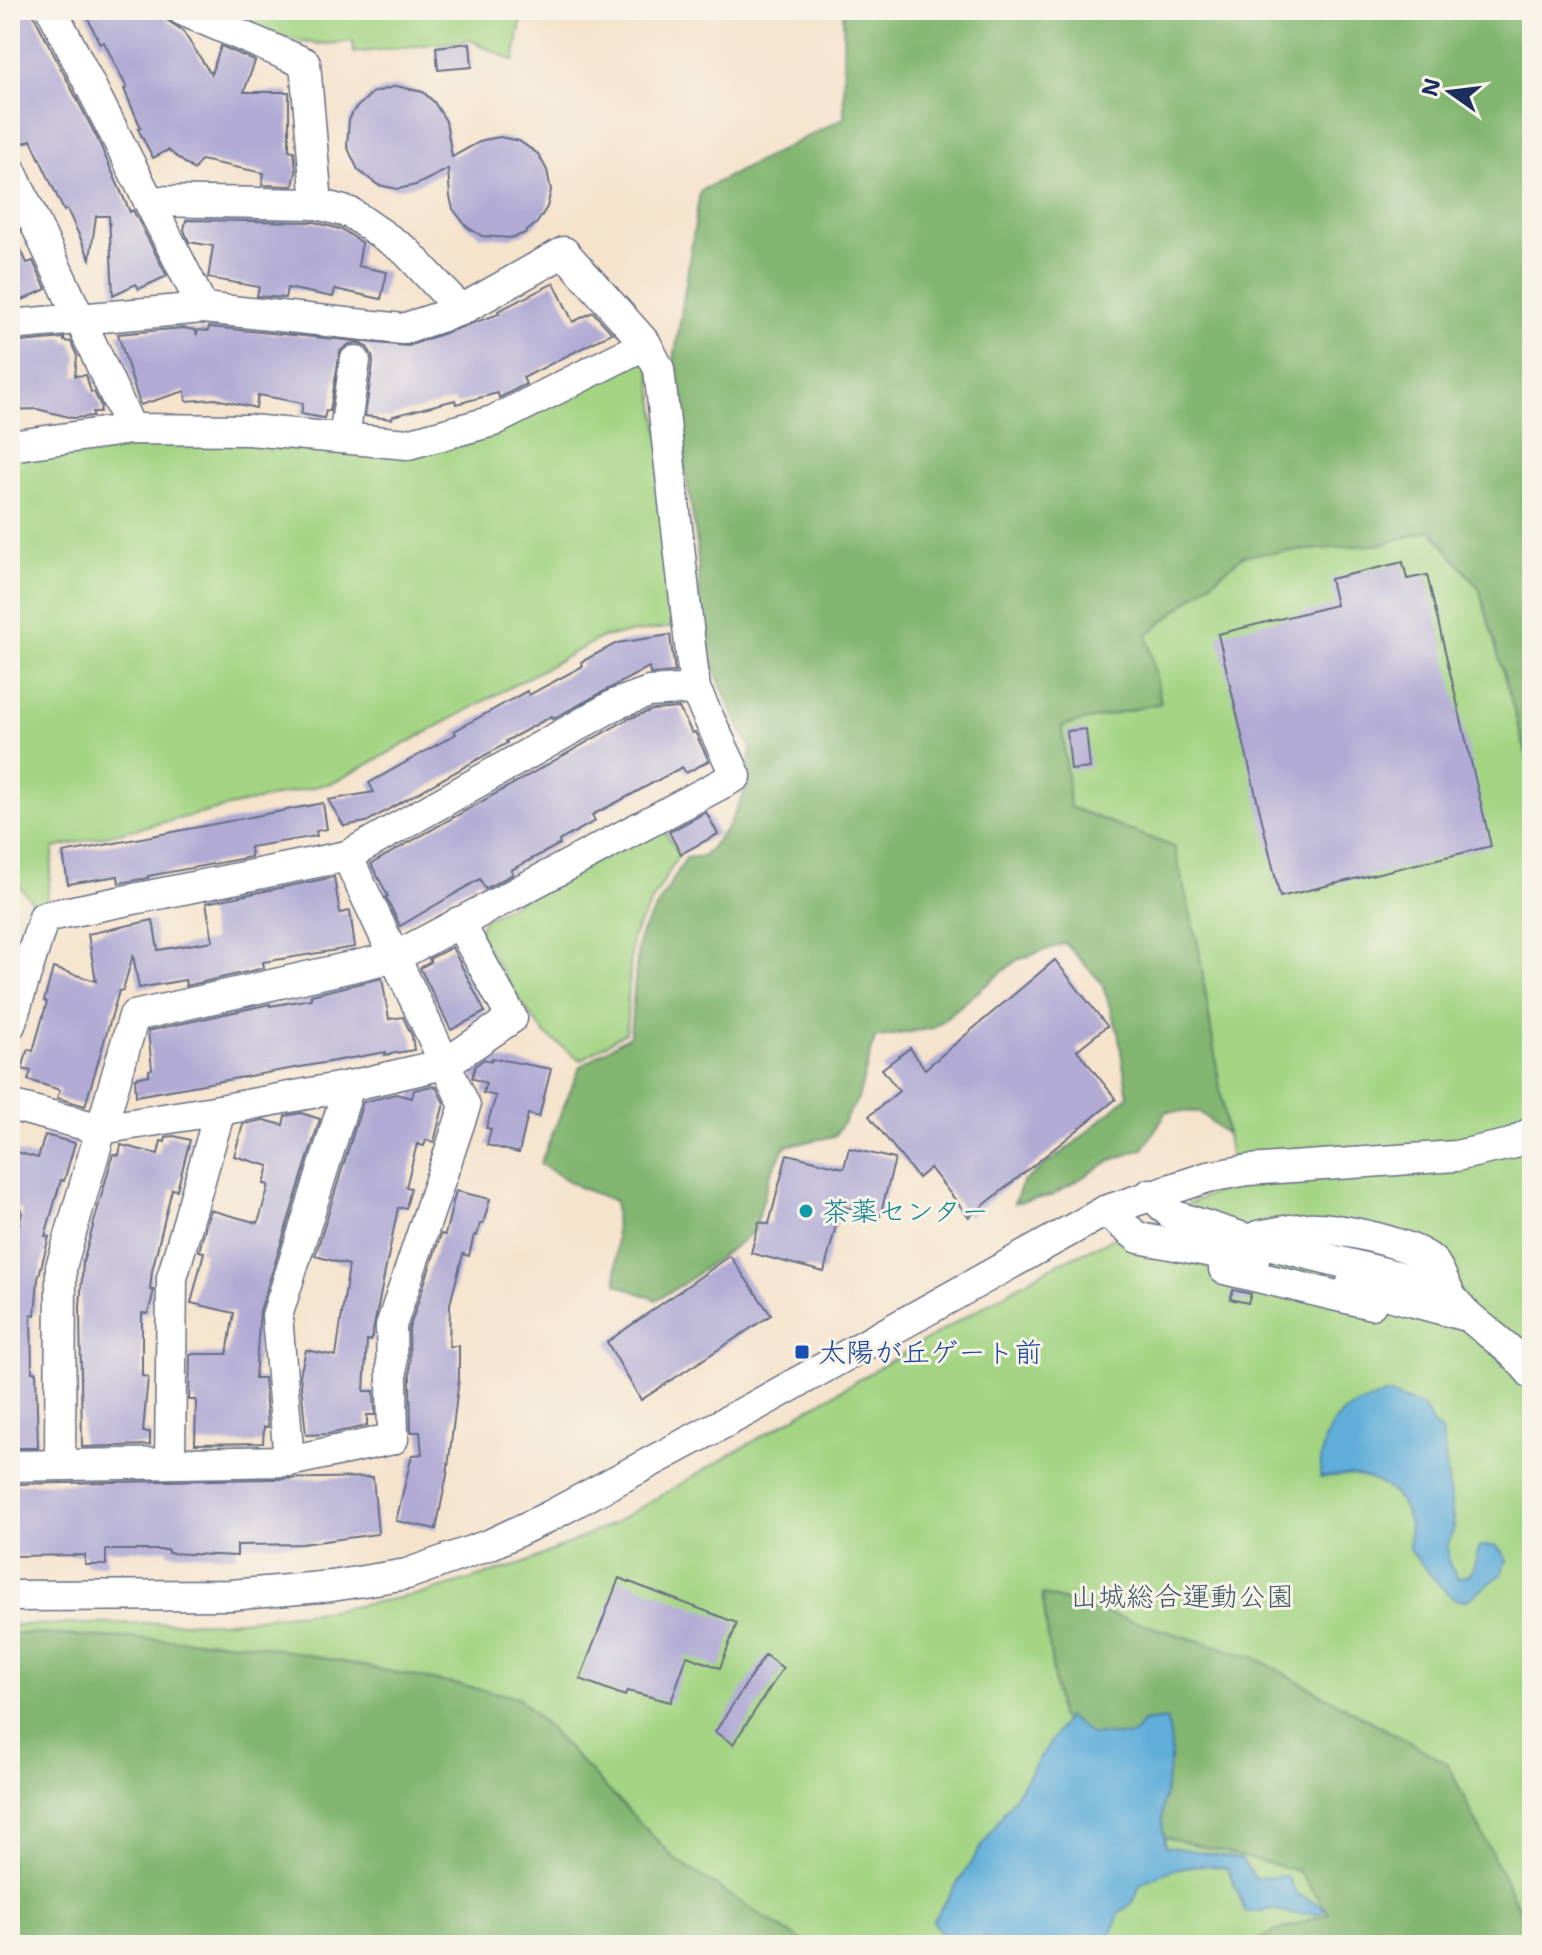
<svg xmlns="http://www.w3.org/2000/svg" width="1542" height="1955" font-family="'Shantell Sans','Klee One',sans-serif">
	<rect width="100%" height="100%" fill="#f7f3e8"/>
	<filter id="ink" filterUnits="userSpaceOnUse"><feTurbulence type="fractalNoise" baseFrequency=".0125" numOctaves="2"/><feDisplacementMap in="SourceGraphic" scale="16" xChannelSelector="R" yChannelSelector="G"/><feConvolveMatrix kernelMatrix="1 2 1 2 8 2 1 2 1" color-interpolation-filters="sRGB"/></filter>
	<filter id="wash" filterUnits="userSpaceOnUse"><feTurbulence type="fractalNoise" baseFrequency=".006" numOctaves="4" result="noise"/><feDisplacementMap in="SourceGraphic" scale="32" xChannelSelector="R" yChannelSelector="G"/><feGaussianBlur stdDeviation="1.8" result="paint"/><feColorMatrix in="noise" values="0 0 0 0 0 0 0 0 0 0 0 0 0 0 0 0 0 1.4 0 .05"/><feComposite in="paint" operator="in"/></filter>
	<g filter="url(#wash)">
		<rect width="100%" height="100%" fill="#f5e3cc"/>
		<g fill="#a3d482" stroke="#5f8270" stroke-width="2">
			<path d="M221 10H523L514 61 470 40 354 53 353 41C302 51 266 32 221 10Z"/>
			<path d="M646 344 687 625 602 637 335 782 54 848 44 917 10 874V446L131 429 408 444Z"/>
			<path d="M1433 419 1532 774V1945H10V1625L220 1622 339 1609 425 1593 525 1563 612 1524 1049 1268 1215 1192 1235 1187 1198 944 886 802Z"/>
			<path d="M662 827 679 854 632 937 626 1032 581 1060 545 1034 523 1005 478 933 484 919Z"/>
		</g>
		<g fill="#82b670" stroke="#4e7267" stroke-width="2">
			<path d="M843 10H1532V774L1479 588 1431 530 1383 544 1244 555 1147 635 1161 703 1062 726 1070 807 1174 847 1198 944 1227 1135 1200 1112 1167 1111 1143 1149 1112 1160 1051 1196 1014 1203 1023 1182 1077 1141 1128 1096 1118 1032 1102 983 1065 943 1017 960 933 1028 875 1038 858 1098 835 1136 785 1146 770 1175 754 1232 683 1284 656 1300 617 1284 615 1201 581 1188 540 1164 580 1067 630 1035 639 937 686 858 704 856 729 825 747 787 751 747 733 714 702 639 697 544 671 380 700 191 844 118Z"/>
			<path d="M1042 1594 1256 1658 1447 1763 1532 1935V1945H1252L1271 1933 1329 1913 1298 1871 1161 1836 1136 1739 1094 1738 1059 1717Z"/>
			<path d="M10 1633 248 1643 518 1697 676 1860 808 1945H10Z"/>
		</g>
		<g fill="#5fadd9" stroke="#3d6e9c" stroke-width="2">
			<path d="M1389 1394 1424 1407 1432 1424 1442 1433 1454 1528 1447 1546 1449 1564 1458 1578 1471 1574 1480 1546H1496L1503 1552 1507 1561 1502 1574 1468 1600C1464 1599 1459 1600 1455 1599 1448 1597 1418 1559 1409 1550 1409 1540 1411 1528 1408 1519 1396 1479 1357 1470 1320 1478 1321 1424 1337 1407 1389 1394Z"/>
			<path d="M1067 1717 1091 1734 1132 1736 1143 1722 1166 1719C1178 1751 1164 1782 1162 1814 1161 1824 1164 1836 1166 1846L1241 1859 1255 1878 1287 1876 1297 1894 1326 1908 1321 1913 1292 1914 1274 1909 1246 1913 1228 1869C1194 1860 1172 1868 1140 1884L1134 1901 1119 1914 1107 1945H998L983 1936 977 1945 946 1943 933 1920Z"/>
		</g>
		<g id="blocks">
			<g fill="#b0aad4">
				<path d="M10 10H31L98 140 130 212 133 210 167 276 139 289 136 284 113 295 109 216H96L90 259 67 209 64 211 31 140 24 143 19 132 15 134 10 123Z"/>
				<path d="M84 10H164L167 20 182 30 211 74 221 46 255 61 244 92H289V150L294 151 296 172 293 186 262 185 264 173 201 160 194 170 168 150 153 158 138 129 141 128 124 89 127 88 104 42 100 44Z"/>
				<path d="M470 43 472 67 438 70 436 47Z"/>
				<path d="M396 86 423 92 434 102 446 121 452 157 483 140 500 137 519 141 538 154 547 170 551 190 547 207 537 223 523 234 510 238 482 236 467 227 453 209 450 197 448 169 416 185 398 189 378 185 358 170 347 146 349 120 354 110 372 93Z"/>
				<path d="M186 220 314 222 343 230 362 243 358 266 387 272 381 299 335 289 333 297 287 288 285 298 257 296 259 287 208 278 213 246 189 242 184 230Z"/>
				<path d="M10 225 27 263 33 261 46 289 10 306Z"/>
				<path d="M554 283 573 322 593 312 612 333 523 378 526 384 499 398 498 393 456 404 455 400 393 416 392 419 365 416 373 363 372 355 367 347 358 343 349 344 340 351 330 411H326L324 418 301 414 303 403 258 395 256 408 216 399 186 401 185 391 140 405 118 334 183 328 195 330 197 334 198 330 208 331 209 327 408 346 499 314 498 311Z"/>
				<path d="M64 338V341L71 342 77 356 75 376 86 375 91 392H94L101 406 100 412H93V416L73 418 37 409 10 410V343Z"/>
				<path d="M1403 562 1407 579 1427 575 1491 846 1280 897 1218 634 1336 605 1330 579Z"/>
				<path d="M670 635 675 672 650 674 649 667 553 719 552 716 506 741 507 743 366 822 344 826 328 800 374 792 369 783 456 734 454 731 527 691 529 695 583 666 581 662 617 643Z"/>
				<path d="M679 708 692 733 695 732 709 761 686 773 682 767 625 798 592 815 595 821 559 841 560 844 511 870 513 874 485 889 480 879 400 926 386 897 388 896 371 864 628 719 653 710Z"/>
				<path d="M1086 729 1090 768 1071 770 1067 731Z"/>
				<path d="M323 803 327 829 316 831 317 836 250 847 251 857 148 876V878L119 883 118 876 68 884 63 853Z"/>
				<path d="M706 812 718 834 681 854 669 832Z"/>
				<path d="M334 877 340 913 350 911 355 947 263 962 264 968 186 986 185 980 139 988 133 955 123 990 119 991 85 1106 57 1098 60 1090 28 1080 31 1071 22 1069 28 1049 33 1051 47 1002 44 1001 53 968 96 981 88 934 153 920 158 950 213 941 206 903Z"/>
				<path d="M452 947 485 1012 451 1030 420 968 431 962 429 959Z"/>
				<path d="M1055 960 1107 1026 1077 1050 1116 1099 969 1217 930 1168 918 1178 869 1116 899 1091 882 1069 910 1048 925 1069Z"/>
				<path d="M382 978 389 1019 403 1017 412 1036 414 1050 385 1055 386 1052 136 1096 135 1078 149 1075V1070L152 1069 148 1031 270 1004V1006L311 999V995Z"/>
				<path d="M492 1058 551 1069 539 1117 528 1114 519 1153 487 1145 491 1129 486 1128 496 1096 483 1093 486 1083 472 1078 475 1066 484 1059 491 1061Z"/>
				<path d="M431 1086 436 1087 444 1103 434 1142 426 1140 424 1146 417 1144 406 1187 411 1188 406 1208H398L371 1341 367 1340 364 1391H374L375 1415H367V1426L328 1434 306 1435 300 1375 306 1350 336 1356 349 1265 315 1256 363 1102 396 1094 412 1098 414 1090Z"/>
				<path d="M301 1113 320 1119 260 1311 255 1378H264L268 1427H264L263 1443 195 1444 196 1400H189L190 1354H227L234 1313 191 1303 204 1252 199 1251 210 1210 258 1223 269 1185 264 1184 269 1166 234 1156 243 1124 264 1120 283 1125 285 1116Z"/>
				<path d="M45 1135 75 1143 64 1181 61 1180 45 1236 49 1237 38 1279 35 1315 31 1314 32 1372H36L38 1448H10V1260L22 1213 21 1209 10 1206V1150L38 1158Z"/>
				<path d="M174 1136 190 1140 177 1190 172 1189 152 1271 150 1290H154L148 1314 142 1313V1376L148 1377 143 1432H150V1445L82 1447 80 1307 83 1262 113 1154 119 1155 121 1145 158 1154 161 1141 165 1142 166 1137Z"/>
				<path d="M849 1148 895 1159 880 1216 841 1206 824 1272 751 1253 759 1222 769 1224 787 1154 844 1168Z"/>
				<path d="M456 1191 490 1199 483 1224H480L477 1236 474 1235 469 1256 463 1254 450 1304 449 1346H459V1379L447 1475 436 1529 396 1521 412 1455 422 1454 420 1432H411L409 1329 441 1234 445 1235Z"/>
				<path d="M730 1256 771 1315 641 1400 607 1342Z"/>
				<path d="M1233 1290 1251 1294 1248 1303 1230 1299Z"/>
				<path d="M373 1477 378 1534 302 1544 237 1545V1556L168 1553V1550H106V1565H85V1555L14 1556 12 1484Z"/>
				<path d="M619 1578 737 1623 720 1668 687 1656 671 1702 627 1691 625 1696 580 1679Z"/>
				<path d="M765 1655 783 1668 733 1744 715 1732Z"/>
			</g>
		</g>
	</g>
	<g filter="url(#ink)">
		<use href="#blocks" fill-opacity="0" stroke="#676e84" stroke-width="2"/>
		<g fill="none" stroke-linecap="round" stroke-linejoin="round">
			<defs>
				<g id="minor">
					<path d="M52 10 203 308"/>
					<path d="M182 10 305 63 317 204"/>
					<path d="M10 169 131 429"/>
					<path d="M149 201 317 204 351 213 406 251 461 310"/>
					<path d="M10 325 203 308 403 329 461 310 564 252 646 344 659 369 695 689 736 776 395 957 134 1016 61 1267 60 1465"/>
					<path d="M344 438 355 361"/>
					<path d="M10 446 131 429 249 430 408 444 493 421 646 344"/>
					<path d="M10 1025 44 917 347 856 616 704 649 692 695 689"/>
					<path d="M10 1105 101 1129 220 1110 349 1086 445 1064 512 1018 459 922"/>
					<path d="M1150 1194 1172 1215 1244 1238 1429 1284C1456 1295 1452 1302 1472 1319 1493 1337 1514 1351 1532 1374"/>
					<path d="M1105 1211 1139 1238 1254 1260"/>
					<path d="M1258 1236C1275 1233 1292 1229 1308 1228 1333 1226 1419 1244 1434 1263 1440 1271 1444 1283 1449 1292"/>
					<path d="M1224 1269 1371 1304"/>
					<path d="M1351 1285 1467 1316"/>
					<path d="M289 1461 277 1316 349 1086"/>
					<path d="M170 1463 172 1278 220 1110"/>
					<path d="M10 1466 289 1461 393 1439 391 1326 465 1106 347 856"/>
					<path d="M10 1596 231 1595 332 1586 407 1574 491 1544 548 1517 748 1410 1105 1211 1208 1177 1248 1170 1456 1156 1511 1144 1532 1132"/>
				</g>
			</defs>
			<use href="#minor" stroke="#676e84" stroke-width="33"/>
			<use href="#minor" stroke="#fff" stroke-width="30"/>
		</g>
	</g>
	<circle fill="#0f9aa8" stroke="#f7f3e8" stroke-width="3" cx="806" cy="1211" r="8"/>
	<rect fill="#1a4fb4" stroke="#f7f3e8" stroke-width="3" x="794" y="1344" width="16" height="16" rx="4"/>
	<g text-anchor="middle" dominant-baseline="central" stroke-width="6" stroke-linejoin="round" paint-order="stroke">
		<g font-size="28" fill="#0d838f" stroke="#f7f3e8" text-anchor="start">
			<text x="822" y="1211">茶薬センター</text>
		</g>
		<g font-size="28" fill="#164399" stroke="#f7f3e8" text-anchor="start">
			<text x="818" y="1352">太陽が丘ゲート前</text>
		</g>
		<g font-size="28" fill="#3d5867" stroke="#f7f3e8">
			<text x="1182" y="1596">山城総合運動公園</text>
		</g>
	</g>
	<rect width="1542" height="1955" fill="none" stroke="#f7f3e8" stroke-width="40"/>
	<g transform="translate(1450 92) rotate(284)" stroke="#f7f3e8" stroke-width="6" paint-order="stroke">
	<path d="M0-6L14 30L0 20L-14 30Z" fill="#1b2f5e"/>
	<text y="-12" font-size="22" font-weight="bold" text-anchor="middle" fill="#1b2f5e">N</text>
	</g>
</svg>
